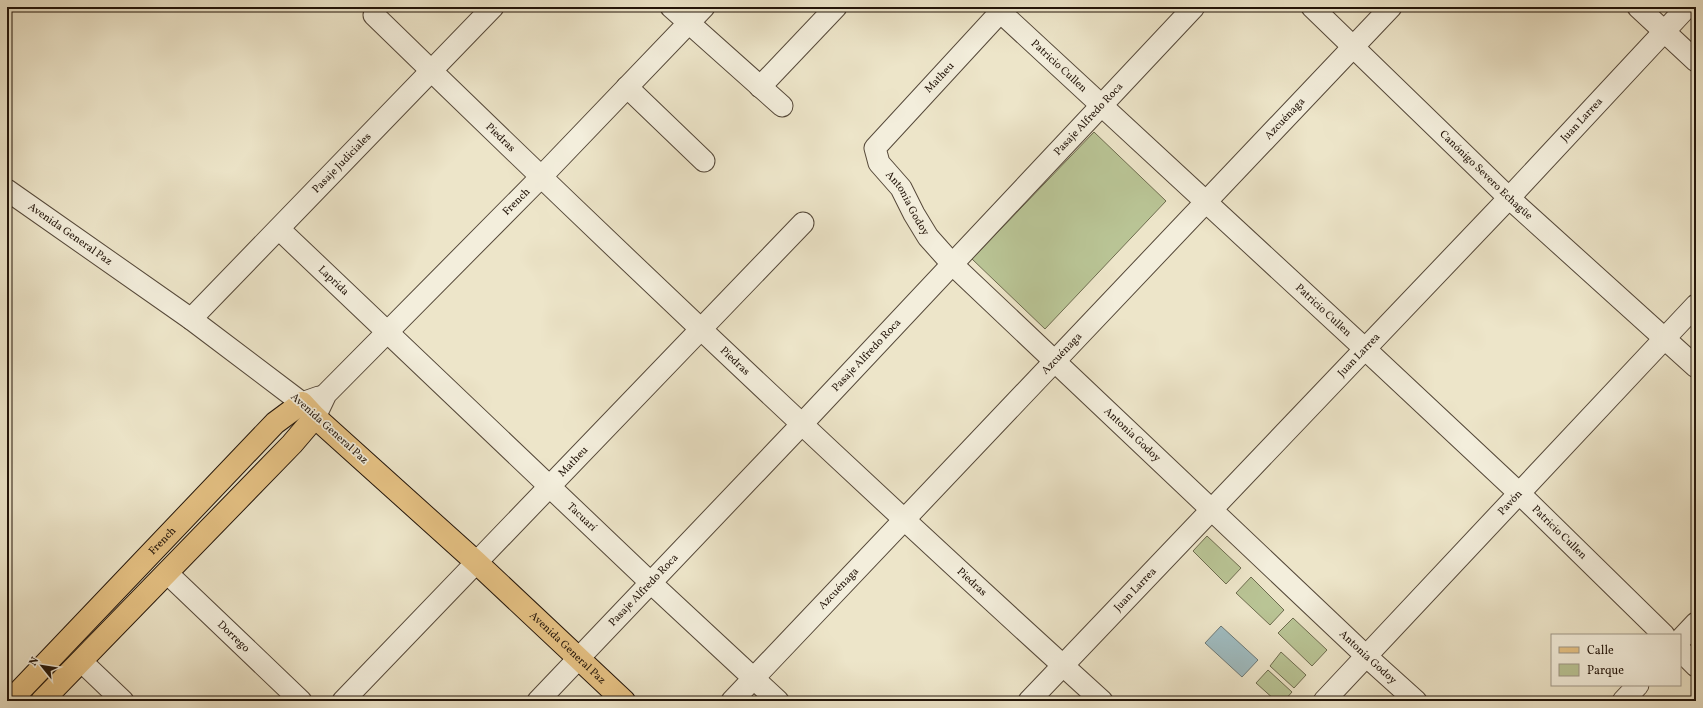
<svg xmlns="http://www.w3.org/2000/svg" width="1703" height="708" font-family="Vollkorn,serif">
	<rect width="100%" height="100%" fill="#ede5c9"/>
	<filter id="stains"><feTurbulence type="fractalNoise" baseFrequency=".005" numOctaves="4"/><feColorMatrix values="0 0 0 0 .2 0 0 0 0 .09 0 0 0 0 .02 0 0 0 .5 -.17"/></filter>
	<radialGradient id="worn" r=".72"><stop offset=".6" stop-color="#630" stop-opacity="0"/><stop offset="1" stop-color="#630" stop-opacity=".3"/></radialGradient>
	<g fill="#b9c495" stroke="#6e6c4f">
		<path d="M1094 132 1166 201 1045 329 972 259Z"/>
		<path d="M1207 536 1241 568 1226 584 1193 551Z"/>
		<path d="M1251 577 1284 610 1270 625 1236 593Z"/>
		<path d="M1293 618 1327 650 1312 666 1278 633Z"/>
		<path d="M1281 652 1306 675 1294 688 1270 666Z"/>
		<path d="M1268 670 1292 692 1284 701H1276L1256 683Z"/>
	</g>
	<path fill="#9fbcc1" stroke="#6d7977" d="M1221 626 1258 660 1242 677 1205 643Z"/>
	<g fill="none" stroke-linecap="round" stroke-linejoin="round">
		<defs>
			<g id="minor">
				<path d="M671 7 782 106"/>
				<path id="s1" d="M995 7 1364 348 1520 494 1664 635"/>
				<path id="s2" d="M1005 7 875 148 879 163 901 188 914 214 928 237 953 265 1366 656 1416 701"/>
				<path id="s3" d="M1312 7 1509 198 1696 367"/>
				<path d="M1638 7 1696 61"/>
				<path id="s4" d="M374 15C613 248 855 477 1102 701"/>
				<path d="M627 87 704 161"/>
				<path d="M760 87 836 7"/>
				<path id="s5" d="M7 190 191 319 302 403 319 397"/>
				<path id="s6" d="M279 229 651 583 778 701"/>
				<path id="s7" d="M191 319 493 7"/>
				<path id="s8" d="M315 417 326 394 541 177 704 7"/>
				<path id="s9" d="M167 573 301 701"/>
				<path d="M1680 640 1696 623"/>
				<path d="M1680 650 1696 666"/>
				<path d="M81 661 123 701"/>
				<path id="s10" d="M343 701 803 223"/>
				<path id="s11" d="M538 701 802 424 1194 7"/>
				<path id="s12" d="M732 701 1391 7"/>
				<path id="s13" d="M1029 701 1509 198 1687 7"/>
				<path id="s14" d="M1324 701 1696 305"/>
				<path d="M1623 701 1638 685"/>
			</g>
			<g id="major">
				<path id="s15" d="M10 701 275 423 302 403 315 417 476 562 624 701"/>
				<path d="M42 701 292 444 315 417"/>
			</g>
		</defs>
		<use href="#minor" stroke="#554839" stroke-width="23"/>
		<use href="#major" stroke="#221409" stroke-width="24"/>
		<use href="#minor" stroke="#f3eedc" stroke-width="21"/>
		<use href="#major" stroke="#e6c284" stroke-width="22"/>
	</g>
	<g text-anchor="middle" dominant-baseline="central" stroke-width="3.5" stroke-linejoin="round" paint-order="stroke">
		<g font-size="11" fill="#221409" stroke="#f3eedc">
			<text stroke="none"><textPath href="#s1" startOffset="87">Patricio Cullen</textPath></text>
			<text transform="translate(940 78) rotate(-47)">Matheu</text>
			<text stroke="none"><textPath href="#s11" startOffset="801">Pasaje Alfredo Roca</textPath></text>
			<text stroke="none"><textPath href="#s12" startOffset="803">Azcuénaga</textPath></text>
			<text stroke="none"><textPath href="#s13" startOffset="802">Juan Larrea</textPath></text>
			<text stroke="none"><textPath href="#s4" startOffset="176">Piedras</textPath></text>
			<text stroke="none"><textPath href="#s7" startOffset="217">Pasaje Judiciales</textPath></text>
			<text stroke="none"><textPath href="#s3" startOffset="242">Canónigo Severo Echagüe</textPath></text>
			<text stroke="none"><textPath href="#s8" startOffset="296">French</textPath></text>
			<text stroke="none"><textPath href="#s2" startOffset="257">Antonia Godoy</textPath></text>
			<text stroke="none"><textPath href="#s5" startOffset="77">Avenida General Paz</textPath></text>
			<text stroke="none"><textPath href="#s6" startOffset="75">Laprida</textPath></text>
			<text stroke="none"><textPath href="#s1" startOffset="447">Patricio Cullen</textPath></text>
			<text stroke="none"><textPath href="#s12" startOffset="479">Azcuénaga</textPath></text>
			<text stroke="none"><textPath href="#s11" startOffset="477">Pasaje Alfredo Roca</textPath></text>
			<text stroke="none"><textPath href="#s13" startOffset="478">Juan Larrea</textPath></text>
			<text stroke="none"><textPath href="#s4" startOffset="500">Piedras</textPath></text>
			<text transform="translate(329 429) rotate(42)">Avenida General Paz</text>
			<text stroke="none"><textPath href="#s2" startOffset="581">Antonia Godoy</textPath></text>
			<text stroke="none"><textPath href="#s10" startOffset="332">Matheu</textPath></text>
			<text stroke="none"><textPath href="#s14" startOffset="272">Pavón</textPath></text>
			<text stroke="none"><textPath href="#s6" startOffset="418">Tacuarí</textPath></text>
			<text stroke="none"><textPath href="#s1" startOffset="771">Patricio Cullen</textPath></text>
			<text stroke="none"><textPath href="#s15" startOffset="221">French</textPath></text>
			<text stroke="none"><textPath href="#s4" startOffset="824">Piedras</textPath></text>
			<text stroke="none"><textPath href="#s12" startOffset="155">Azcuénaga</textPath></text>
			<text stroke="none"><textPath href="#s11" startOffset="153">Pasaje Alfredo Roca</textPath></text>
			<text stroke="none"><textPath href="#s13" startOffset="154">Juan Larrea</textPath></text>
			<text stroke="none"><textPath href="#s9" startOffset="92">Dorrego</textPath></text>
			<text stroke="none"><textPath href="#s15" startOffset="779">Avenida General Paz</textPath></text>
			<text stroke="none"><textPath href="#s2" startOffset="905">Antonia Godoy</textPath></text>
		</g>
	</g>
	<rect width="1703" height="708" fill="none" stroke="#ede5c9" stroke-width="24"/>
	<rect x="8" y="8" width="1687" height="692" fill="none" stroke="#221409" stroke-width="2"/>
	<rect x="12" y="12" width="1679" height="684" fill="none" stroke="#221409"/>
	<rect x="1551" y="634" width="130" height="52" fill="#f3eedc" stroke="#9f9788"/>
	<rect x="1559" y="647" width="20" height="6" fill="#e6c284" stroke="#9f9788"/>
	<text x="1587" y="654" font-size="12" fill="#221409">Calle</text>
	<rect x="1559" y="664" width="20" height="12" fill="#b9c495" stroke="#9f9788"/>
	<text x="1587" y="674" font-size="12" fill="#221409">Parque</text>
	<g transform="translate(42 666) rotate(300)" stroke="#f3eedc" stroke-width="3" paint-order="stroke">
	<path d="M0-3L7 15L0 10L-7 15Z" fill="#221409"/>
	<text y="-6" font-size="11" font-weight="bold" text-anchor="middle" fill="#221409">N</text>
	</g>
	<rect width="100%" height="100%" filter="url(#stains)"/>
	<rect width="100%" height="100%" fill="url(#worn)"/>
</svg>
